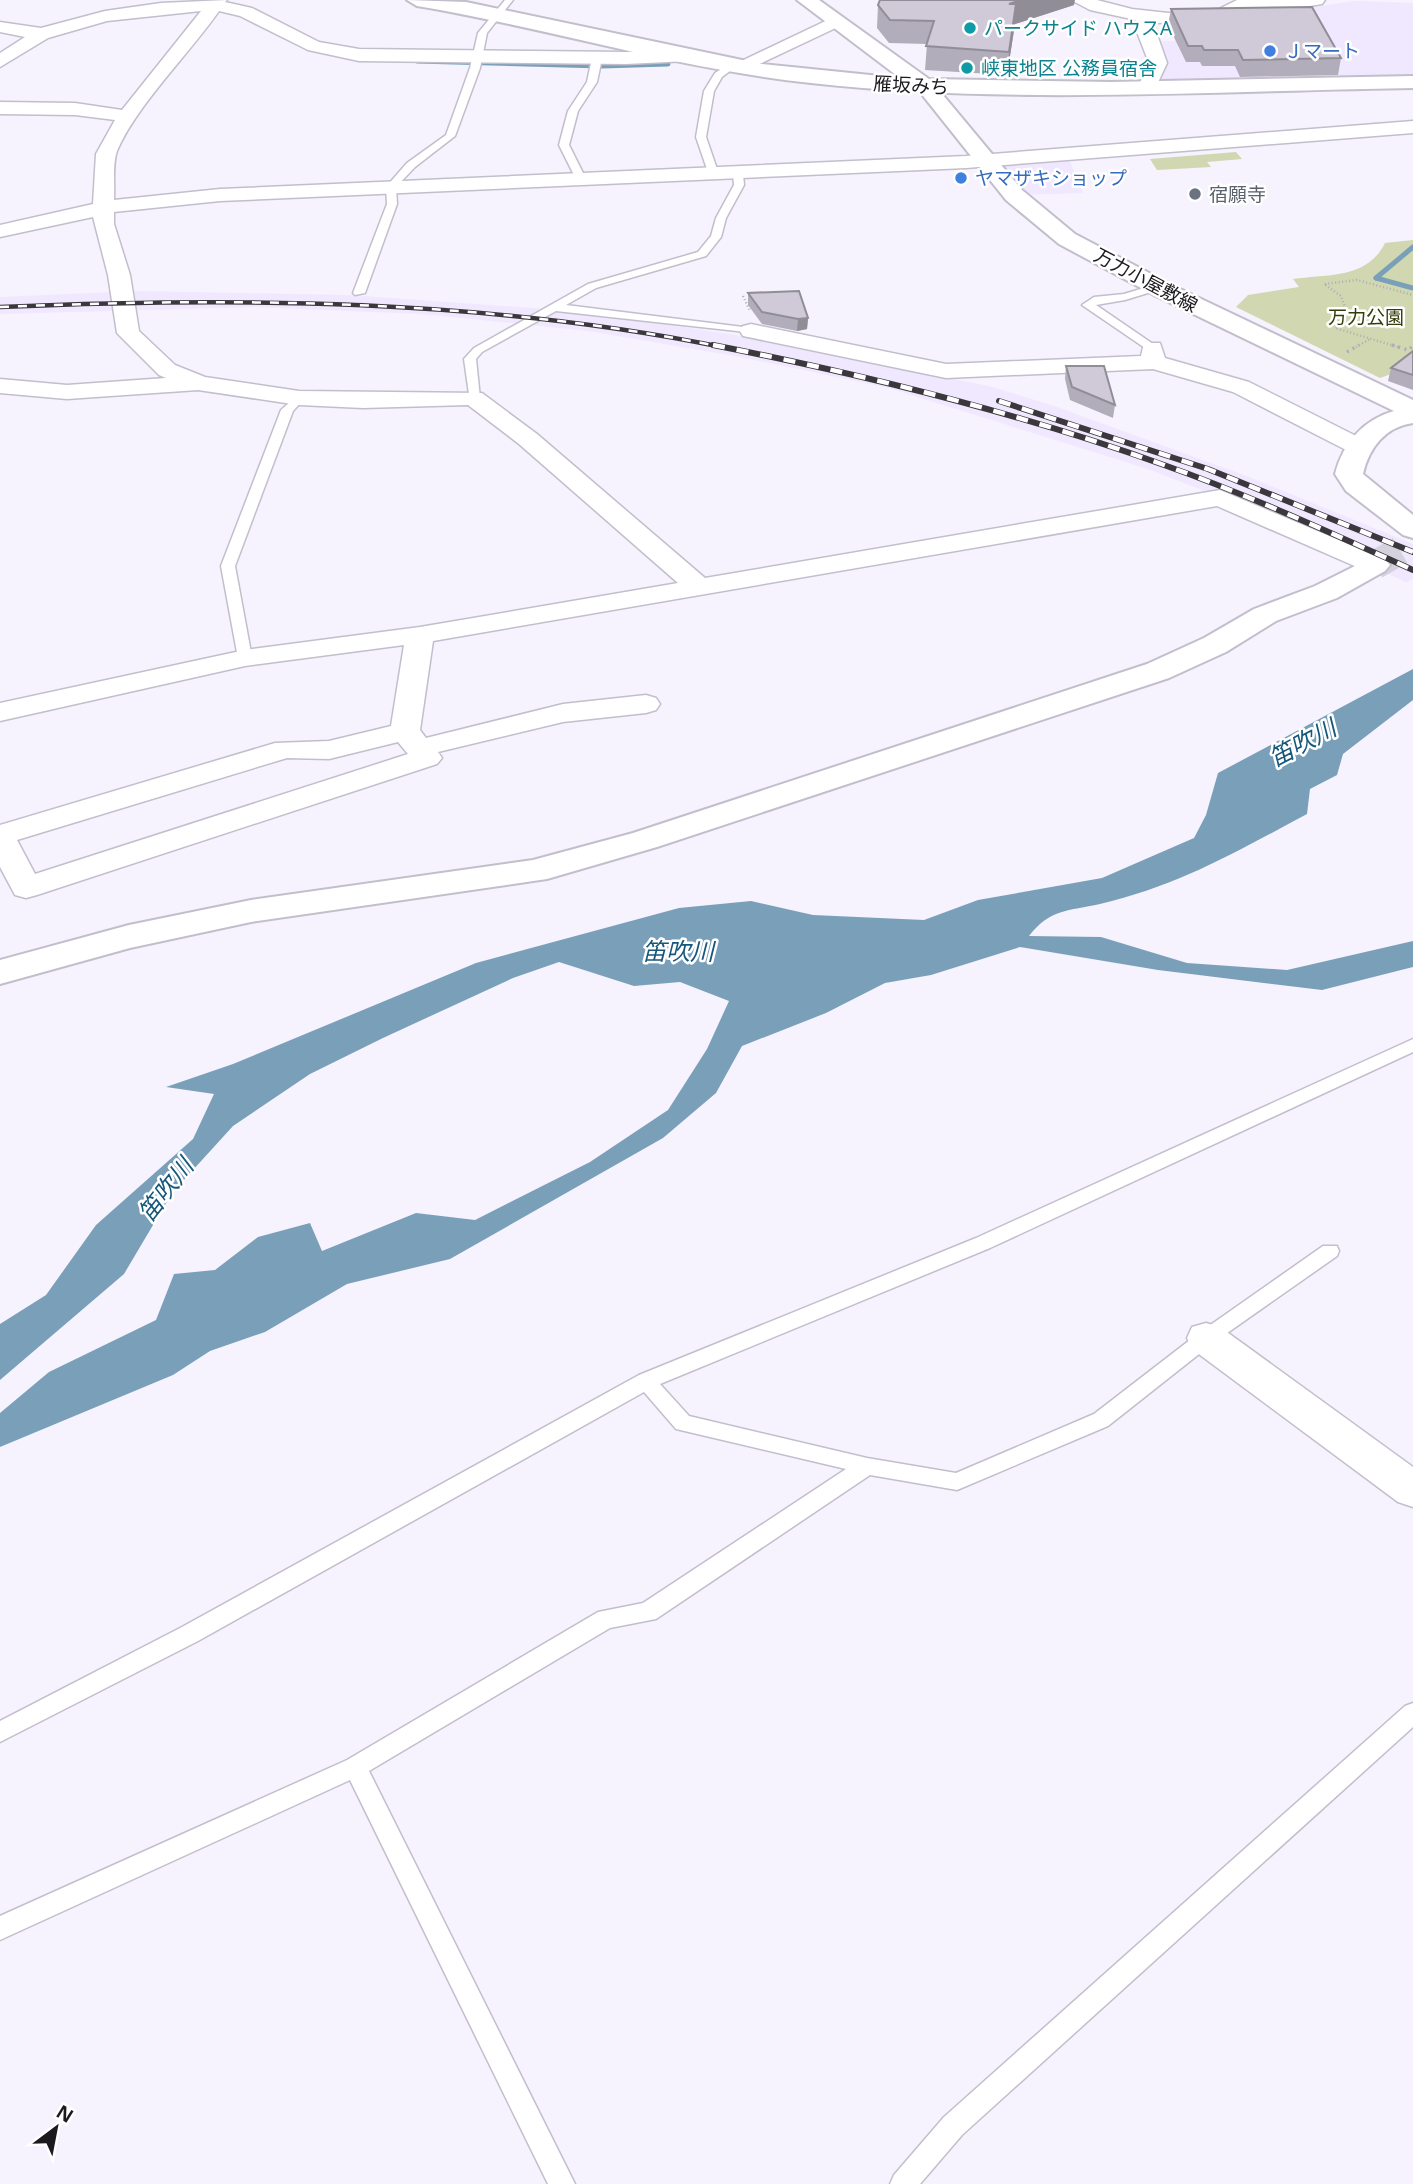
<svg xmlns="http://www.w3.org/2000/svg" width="1413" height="2184" font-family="'Noto Sans','Noto Sans JP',sans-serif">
	<rect width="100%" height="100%" fill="#f6f2fe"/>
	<g fill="#f0e8ff">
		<path d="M1354 1 1413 3V78L1152 82 1150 41H1221L1301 9Z"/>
		<path d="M1068 157 1083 193 1014 195 986 162Z"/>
		<path d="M135 291 349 295 588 312 761 339 993 387 1054 406 1244 475 1413 544V579L1406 582 1215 495 1148 469 889 388 735 356 589 331 423 314 255 307 0 314V297Z"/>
	</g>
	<g fill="#d1d7b1">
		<path d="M1236 152 1242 159 1207 162 1211 167 1157 170 1150 159Z"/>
		<path d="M1413 240V366L1380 378 1236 307 1248 295 1299 287 1293 279C1329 274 1367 279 1385 243Z"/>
	</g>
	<path fill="#7aa0b9" d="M1413 669V700L1343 754 1337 775 1310 789 1307 814C1236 852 1178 886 1100 904 1068 911 1050 909 1029 936L1101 937 1187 963 1287 970 1413 941V967L1322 990 1158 970 1020 947 931 975 885 983 826 1013 742 1046 716 1093 663 1138 450 1259 347 1284 265 1332 210 1351 173 1375 0 1447V1413L49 1372 156 1320 174 1274 215 1270 258 1237 310 1223 322 1251 416 1213 475 1220 590 1162 668 1110 707 1049 729 1001 680 982 634 986 559 962 513 978 383 1038 310 1074 233 1126 172 1193 124 1274 0 1380V1324L46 1295 96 1225 193 1139 214 1094 166 1087 233 1064 476 963 679 908 751 901 813 915 924 920 978 900 1102 878 1194 838 1206 815 1218 773Z"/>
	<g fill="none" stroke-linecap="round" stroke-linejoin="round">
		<g stroke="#7aa0b9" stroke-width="5">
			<path d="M417 61 602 66 668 64"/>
			<path d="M1376 278 1413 247"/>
			<path d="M1376 278 1413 288"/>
		</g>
		<path stroke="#d5d2dd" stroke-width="29" stroke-dasharray="29 15" stroke-linecap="butt" d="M1375 565 1413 543"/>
		<defs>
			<g id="lane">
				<path d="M505 0H513L487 33 480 68 455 136 415 167 396 187 397 204 365 293 355 295 353 293 387 204 386 187 407 163 446 135 470 68 478 33Z"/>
				<path d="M597 55 602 58 597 82 578 111 569 145 586 179 581 182 576 179 559 145 568 111 587 82 592 58Z"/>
				<path d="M734 61 739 64 722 77 714 91 706 137 719 175 714 178 709 175 696 137 704 91 715 73Z"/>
				<path d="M738 171 743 174 744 185 726 218 721 237 706 256 596 288 566 305 751 328 757 331 755 333 556 311 482 352 476 359 480 398 470 401 464 359 474 348 588 284 698 252 711 236 716 218 734 185 733 174Z"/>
				<path d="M1157 284 1161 285V289L1125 300 1096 305 1156 346V350H1148L1082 305 1094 297 1124 294Z"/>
				<path d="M299 394 305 398 293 411 235 566 252 658 245 662 238 658 221 566 281 410Z"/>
				<path d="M1413 1039V1052L990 1248 660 1384 689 1416 867 1458 956 1473 1094 1414 1199 1333 1323 1246H1337L1339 1251 1337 1256 1213 1343 1108 1426 957 1490 870 1475 656 1619 610 1628 369 1771 575 2184H548L350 1780 0 1940V1916L347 1760 598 1612 643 1603 846 1469 676 1429 644 1392 198 1641 0 1742V1721L182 1627 639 1375 976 1238Z"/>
				<path d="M1413 1703V1727L962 2135 920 2184H890L894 2175 944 2117 1405 1706Z"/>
			</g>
			<g id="street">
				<path d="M227 0 225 2 252 8 319 42 359 49 626 52 689 49 698 55 689 61 626 64 359 61 308 50 240 16 219 11C189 54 136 106 117 151 112 165 115 185 114 200L220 189 966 156 1413 121V133L966 168 220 201 114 212V224L130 275 139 331 175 365 205 377 299 391 482 393 537 434 705 578 1220 490 1384 559 1388 565 1384 571H1366L1217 506 433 641 420 730 426 738 563 704 646 695 656 698 660 704 656 710 646 713 563 722 438 752 442 758 437 764 37 895 26 898 15 895 0 867V825L275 743 329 741 391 726 404 645 245 666 0 721V703L245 650 420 627 678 583 519 444 468 405 363 408 299 405 198 390 67 399 0 393V379L67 385 166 378 159 375 117 333 108 275 93 217 0 237V225L93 204 96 154 115 120 75 115 0 114V102L75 103 122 110 201 11 107 21 48 38 0 67V53L25 37 0 32V22L41 28 105 11 161 3ZM398 742 408 754 35 874 17 840 287 758 329 759Z"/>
				<path d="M1071 0H1097L1132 9 1168 13 1219 9 1237 0H1325L1322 4 1298 8H1247L1232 17 1205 22 1153 23 1167 63 1155 89 1148 91 1139 85 1149 63 1135 27 1136 20 1090 10Z"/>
				<path d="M836 16 842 17 845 21 842 25 749 69H735L733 65Z"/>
				<path d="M751 324 946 364 1141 356 1144 343H1160L1165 358 1249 382 1368 442 1371 447 1368 452H1350L1233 392 1153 369 946 378 743 336 740 331 743 326Z"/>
				<path d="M1206 1323 1220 1327 1413 1467V1507L1398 1502 1192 1349 1187 1338 1192 1327Z"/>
			</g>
			<g id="secondary">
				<path d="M926 81 933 83 1022 190 1075 234 1174 286 1413 400V423C1385 427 1369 448 1363 474L1413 515V538L1403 535 1346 491 1335 474C1343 443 1363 420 1394 411L1156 296 1059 244 1006 200 916 87Z"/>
				<path d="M1375 556 1385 559 1390 565 1385 571 1337 598 1276 621 1226 652 1169 678 657 847 547 879 251 922 130 948 0 984V960L129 925 251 900 533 860 633 833 1147 664 1204 638 1254 609 1315 586Z"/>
			</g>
			<path id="highway" d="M407 0 466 2 761 64 900 78 797 0H819L929 79 1111 82 1413 76V88C1213 91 1010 105 811 83 678 69 549 28 417 6Z"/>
		</defs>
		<use href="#lane" stroke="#c3becc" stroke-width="3"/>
		<use href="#street" stroke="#c3becc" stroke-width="3"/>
		<use href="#secondary" stroke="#c3becc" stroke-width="4"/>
		<use href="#highway" stroke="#c3becc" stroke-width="4"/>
		<g stroke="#b0acb6" stroke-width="2.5" stroke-dasharray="1 2.5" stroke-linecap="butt">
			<path d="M743 296 750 311"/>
			<path d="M1356 347 1370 339"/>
			<path d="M1398 347 1335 328 1348 315 1341 296 1324 284 1357 280 1413 295"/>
		</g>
		<g stroke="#b0acb6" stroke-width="3.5" stroke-dasharray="2 4.5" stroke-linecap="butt">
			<path d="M1392 345 1408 350 1413 346"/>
			<path d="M1347 352 1359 345"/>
		</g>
		<use href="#lane" fill="#fff" fill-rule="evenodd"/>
		<use href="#street" fill="#fff" fill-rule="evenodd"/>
		<use href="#secondary" fill="#fff" fill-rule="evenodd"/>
		<use href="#highway" fill="#fff" fill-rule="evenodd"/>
		<defs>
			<path id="rail-far1" d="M0 307C240 297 485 299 722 347"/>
			<g id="rail">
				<path d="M713 345C866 375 1017 412 1164 465 1249 495 1331 533 1413 570"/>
				<path d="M999 401 1208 469 1413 552"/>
			</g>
		</defs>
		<use href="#rail-far1" stroke="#3a373d" stroke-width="4.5"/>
		<use href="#rail" stroke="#3a373d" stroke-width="6"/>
		<use href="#rail-far1" stroke="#fff" stroke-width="2.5" stroke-dasharray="9" stroke-linecap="butt"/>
		<use href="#rail" stroke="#fff" stroke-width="4.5" stroke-dasharray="12" stroke-linecap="butt"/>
	</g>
	<g fill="#b2adba">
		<path d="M878 5H1074L1015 24 1007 75 925 70 927 44 889 43 877 28Z"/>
		<path d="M1171 9 1341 58 1338 75 1240 77 1235 66H1202L1200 62H1186L1168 25Z"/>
		<path d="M748 293 808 318 807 329 797 331 762 324 748 305Z"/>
		<path d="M1413 351V390L1388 381 1391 368Z"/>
		<path d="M1066 366 1115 405 1113 418 1070 400 1065 379Z"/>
	</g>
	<g fill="#918d97">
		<path d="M1021 0H1075L1074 5 1015 24 1007 75 1009 52V4Z"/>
		<path d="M808 318 807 329 797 331 798 319Z"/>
	</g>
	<g fill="#cfc9d8" stroke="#918d97" stroke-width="2">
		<path d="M880 0H1021L1009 4H1016L1009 52 926 46 934 21 890 20 878 5Z"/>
		<path d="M1312 7 1341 58 1243 60 1238 50H1204L1202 46H1188L1171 9Z"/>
		<path d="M799 291 808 318 798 319 762 312 748 293Z"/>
		<path d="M1413 351V375L1391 368Z"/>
		<path d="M1066 366H1104L1115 405 1072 387Z"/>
	</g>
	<g fill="#0f9aa8" stroke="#fff" stroke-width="2.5">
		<circle cx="970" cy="28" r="7"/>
		<circle cx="967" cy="68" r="7"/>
	</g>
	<g fill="#3f7fe0" stroke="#fff" stroke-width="2.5">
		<circle cx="1270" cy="51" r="7"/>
		<circle cx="961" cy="178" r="7"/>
	</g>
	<circle fill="#6b7280" stroke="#fff" stroke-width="2.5" cx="1195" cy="194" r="7"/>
	<g text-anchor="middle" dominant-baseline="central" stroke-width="5" stroke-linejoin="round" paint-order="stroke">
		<g font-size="19" fill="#0d838f" stroke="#fff" text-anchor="start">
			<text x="984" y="28">パークサイド ハウスA</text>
			<text x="981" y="68">峡東地区 公務員宿舎</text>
		</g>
		<g font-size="19" fill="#366cbe" stroke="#fff" text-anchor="start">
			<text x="1284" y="51">Ｊマート</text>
			<text x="975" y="178">ヤマザキショップ</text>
		</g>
		<g font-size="19" fill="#1c1a1f" stroke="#fff">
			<text transform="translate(911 85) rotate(3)">雁坂みち</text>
			<text transform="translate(1146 280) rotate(28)">万力小屋敷線</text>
		</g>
		<g font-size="19" fill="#5b616d" stroke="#fff" text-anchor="start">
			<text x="1209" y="194">宿願寺</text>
		</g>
		<g font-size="19" fill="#363b0a" stroke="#fff">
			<text x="1366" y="317">万力公園</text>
		</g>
		<g font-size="24" font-style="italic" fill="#16577b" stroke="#fff">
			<text transform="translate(1302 742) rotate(-28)">笛吹川</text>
			<text x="678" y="950">笛吹川</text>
			<text transform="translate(165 1189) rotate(-52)">笛吹川</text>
		</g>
	</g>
	<g transform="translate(56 2128) rotate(32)" stroke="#ffffff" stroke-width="5" paint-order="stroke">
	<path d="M0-5L12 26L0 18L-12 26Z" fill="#1c1a1f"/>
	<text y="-10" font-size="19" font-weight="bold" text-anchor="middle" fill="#1c1a1f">N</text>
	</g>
</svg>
